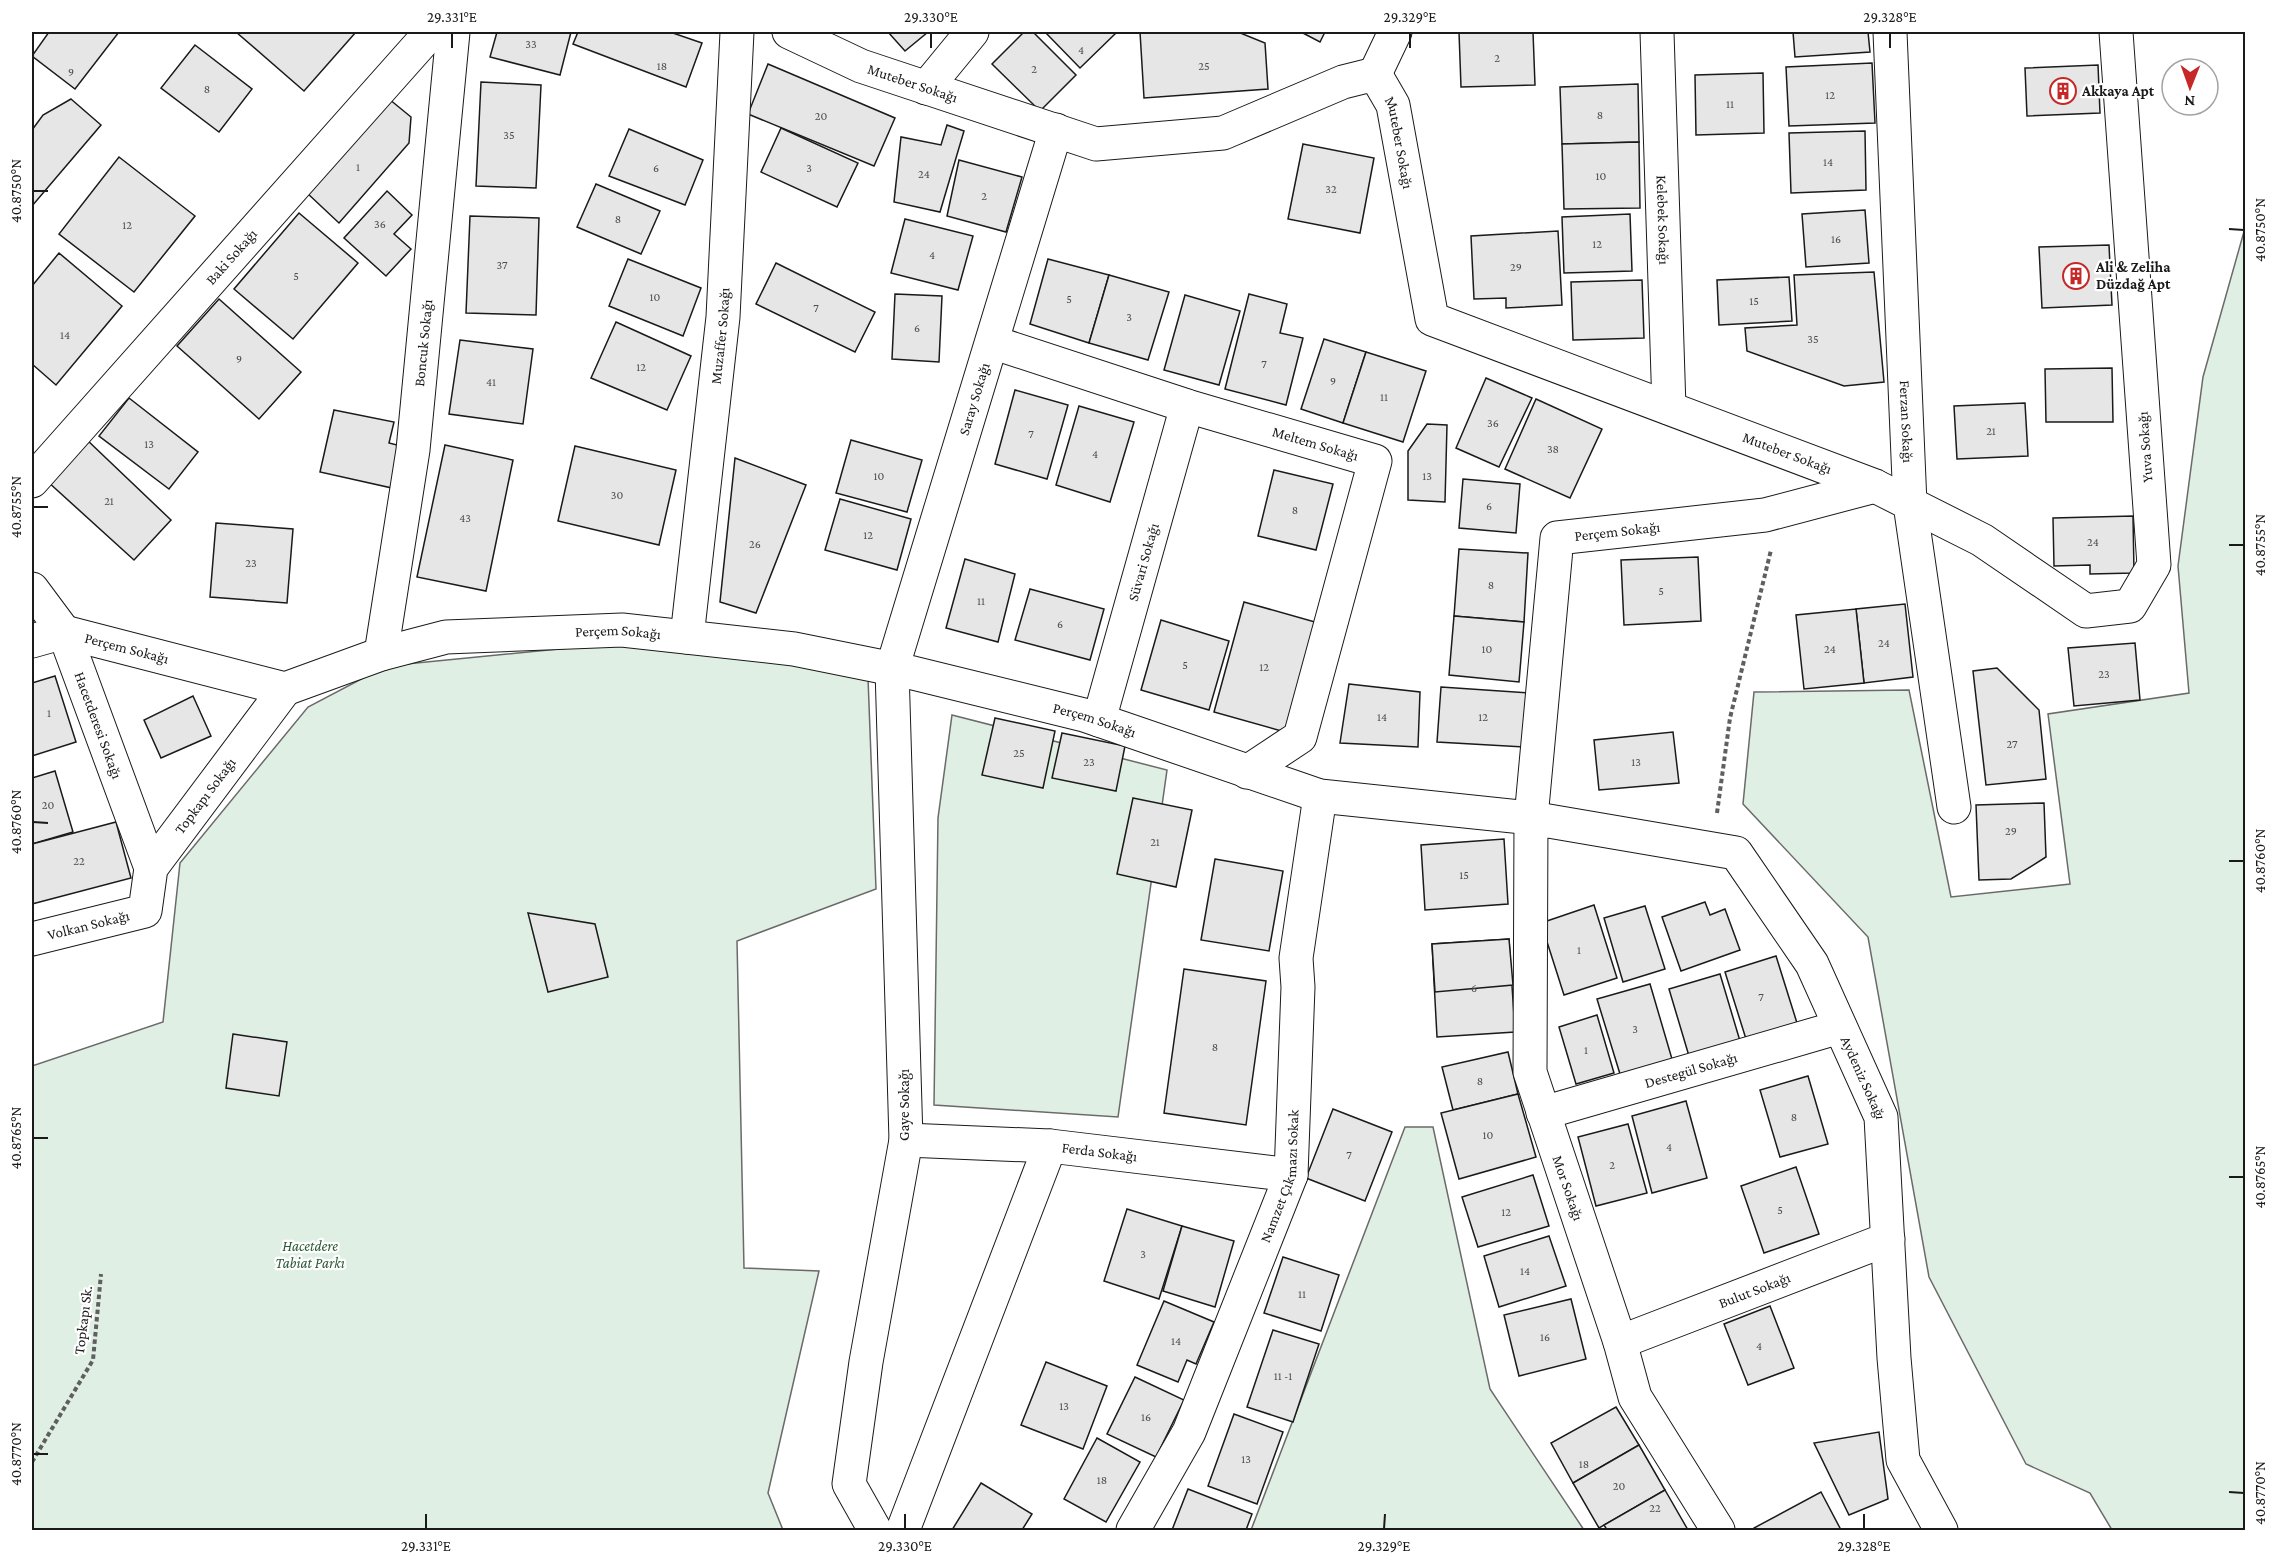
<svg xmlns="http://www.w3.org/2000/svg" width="2277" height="1562" font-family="'Crimson Pro',serif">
	<rect width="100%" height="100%" fill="#fff"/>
	<g fill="#e0efe3" stroke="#6a6a6a" stroke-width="1.5">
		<path d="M2245 228V1530H2112L2090 1493 2026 1464 1929 1277 1868 937 1743 804 1754 692 1909 690 1951 897 2070 884 2048 714 2189 693 2178 566 2203 377Z"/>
		<path d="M630 642 799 663 868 678 876 889 737 941 744 1268 819 1271 768 1493 783 1530H32V1066L163 1022 180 863 308 707 386 666Z"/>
		<path d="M952 715 1167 770 1118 1117 934 1105 938 818Z"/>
		<path d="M1405 1127H1433L1490 1389 1584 1530H1251Z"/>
	</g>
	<g fill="#e6e6e6" stroke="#1a1a1a" stroke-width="1.5">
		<path d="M49 32H119L75 89 32 56Z"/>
		<path d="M236 32H356L304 91Z"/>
		<path d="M497 32H571L560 75 490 57Z"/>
		<path d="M578 32H670L702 43 686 87 573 44Z"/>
		<path d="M888 32H928L905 51Z"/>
		<path d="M1024 32H1033L1076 75 1040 111 992 64Z"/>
		<path d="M1045 32H1117L1080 68Z"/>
		<path d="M1140 32H1238L1265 43 1268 89 1144 98Z"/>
		<path d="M1301 32H1325L1320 42Z"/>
		<path d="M1459 32H1533L1535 85 1461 87Z"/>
		<path d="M1793 32H1868L1870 52 1795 57Z"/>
		<path d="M195 45 252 89 219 132 161 88Z"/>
		<path d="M1872 63 1875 123 1789 126 1786 67Z"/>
		<path d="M768 64 895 118 874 166 748 114Z"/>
		<path d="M2098 65 2100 113 2027 116 2025 68Z"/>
		<path d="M1763 73 1764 133 1696 135 1695 75Z"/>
		<path d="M481 82 541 85 536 188 476 186Z"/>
		<path d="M1638 84 1639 142 1562 144 1560 87Z"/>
		<path d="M71 99 101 125 32 206V130L43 115Z"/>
		<path d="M389 99 411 117 409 143 339 223 306 192Z"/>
		<path d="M947 125 964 131 940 212 894 202 901 137 941 145Z"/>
		<path d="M781 128 858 163 837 207 761 172Z"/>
		<path d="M629 129 703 160 685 205 609 176Z"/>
		<path d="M1865 131 1866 190 1791 193 1789 133Z"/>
		<path d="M1639 142 1640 208 1564 209 1562 144Z"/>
		<path d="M1303 144 1374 158 1360 233 1288 219Z"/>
		<path d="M119 157 195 216 134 292 59 234Z"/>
		<path d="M959 160 1022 177 1006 232 947 216Z"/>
		<path d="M596 184 660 211 641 254 577 227Z"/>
		<path d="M387 191 412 215 394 234 411 249 386 276 344 238Z"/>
		<path d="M1865 210 1869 263 1806 267 1802 214Z"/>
		<path d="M299 213 358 263 293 339 234 289Z"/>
		<path d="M1630 214 1632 271 1564 273 1562 217Z"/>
		<path d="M470 216 539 218 536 315 466 313Z"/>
		<path d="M905 219 973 236 958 290 891 273Z"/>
		<path d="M1558 231 1562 305 1506 308V298L1474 299 1471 236Z"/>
		<path d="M2109 245 2112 305 2042 308 2039 247Z"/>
		<path d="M59 253 122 306 56 385 32 364V286Z"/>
		<path d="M628 259 701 288 683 336 609 306Z"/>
		<path d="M1048 259 1109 275 1089 343 1030 324Z"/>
		<path d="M776 263 875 312 855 352 756 304Z"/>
		<path d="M1874 272 1884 382 1844 386 1747 351 1745 328 1797 325 1794 275Z"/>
		<path d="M1109 275 1169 292 1148 360 1089 343Z"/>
		<path d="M1789 277 1792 321 1719 325 1717 280Z"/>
		<path d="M1642 280 1644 338 1573 340 1571 282Z"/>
		<path d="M895 294 942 296 939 362 892 359Z"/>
		<path d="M1249 294 1287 304 1280 333 1303 338 1286 405 1225 389Z"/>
		<path d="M1185 295 1240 311 1219 385 1164 370Z"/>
		<path d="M219 299 301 372 259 419 177 346Z"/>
		<path d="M616 322 691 356 667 410 591 378Z"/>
		<path d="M1324 339 1366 352 1343 423 1301 409Z"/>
		<path d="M460 340 533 349 523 424 449 414Z"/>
		<path d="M1366 352 1426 371 1403 442 1343 423Z"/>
		<path d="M2112 368 2113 422H2046L2045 369Z"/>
		<path d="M1486 378 1532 398 1499 467 1456 448Z"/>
		<path d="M1015 390 1068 405 1047 479 995 464Z"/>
		<path d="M129 398 198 452 169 489 99 436Z"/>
		<path d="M1536 399 1602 429 1570 498 1505 469Z"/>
		<path d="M2025 403 2028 456 1957 459 1954 406Z"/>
		<path d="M1079 406 1134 422 1110 502 1056 485Z"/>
		<path d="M334 410 394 422 389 443 401 446 392 488 320 472Z"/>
		<path d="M1427 424 1447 425 1445 502 1408 500V451Z"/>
		<path d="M86 439 171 520 134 560 47 481Z"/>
		<path d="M851 440 922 460 907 512 836 493Z"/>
		<path d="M445 445 513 460 486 591 417 577Z"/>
		<path d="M575 446 676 470 659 545 558 521Z"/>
		<path d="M735 458 806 485 756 613 720 602Z"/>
		<path d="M1274 470 1333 484 1316 550 1258 536Z"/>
		<path d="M1463 479 1520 484 1516 533 1459 528Z"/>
		<path d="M840 499 911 519 897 570 825 550Z"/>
		<path d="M2133 516 2134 573 2090 574V565L2054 566 2053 518Z"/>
		<path d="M216 523 293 529 287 603 210 597Z"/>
		<path d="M1459 549 1528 553 1524 622 1454 616Z"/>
		<path d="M1698 557 1701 621 1624 625 1621 560Z"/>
		<path d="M965 559 1015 574 998 642 946 628Z"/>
		<path d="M1030 589 1104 609 1090 660 1015 640Z"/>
		<path d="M1244 602 1315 622 1285 732 1214 712Z"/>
		<path d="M1905 604 1913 677 1864 683 1856 609Z"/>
		<path d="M1856 609 1864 683 1804 689 1796 615Z"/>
		<path d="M1454 616 1524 622 1519 682 1449 675Z"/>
		<path d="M1161 620 1229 641 1209 710 1141 690Z"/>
		<path d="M2135 643 2140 700 2074 706 2068 648Z"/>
		<path d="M1997 668 2039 710 2046 779 1986 785 1973 671Z"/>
		<path d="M55 676 76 742 32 756V683Z"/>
		<path d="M1349 684 1420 692 1418 747 1340 743Z"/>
		<path d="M1441 687 1528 693 1524 747 1437 742Z"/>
		<path d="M193 696 211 736 161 758 144 720Z"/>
		<path d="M995 718 1055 731 1043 788 982 775Z"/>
		<path d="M1673 732 1679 783 1599 790 1594 740Z"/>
		<path d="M1062 733 1125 746 1116 791 1052 778Z"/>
		<path d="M55 771 73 832 32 844V778Z"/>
		<path d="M1133 798 1192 810 1176 887 1117 874Z"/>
		<path d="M2044 803 2046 857 2011 879 1979 880 1976 805Z"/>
		<path d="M116 822 131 878 32 904V844Z"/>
		<path d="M1504 839 1508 904 1425 910 1421 845Z"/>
		<path d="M1215 859 1283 871 1269 951 1201 940Z"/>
		<path d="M1705 902 1710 915 1725 909 1740 950 1681 971 1662 917Z"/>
		<path d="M1594 905 1617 978 1564 995 1541 923Z"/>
		<path d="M1645 906 1665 969 1623 982 1604 918Z"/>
		<path d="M528 913 595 924 608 977 548 992Z"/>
		<path d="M1509 939 1515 1032 1437 1037 1432 944Z"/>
		<path d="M1509 939 1513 985 1435 992 1432 944Z"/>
		<path d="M1776 956 1797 1023 1746 1039 1725 972Z"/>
		<path d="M1184 969 1266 981 1246 1125 1164 1113Z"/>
		<path d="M1720 974 1740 1041 1689 1056 1669 989Z"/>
		<path d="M1650 984 1672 1059 1620 1074 1597 999Z"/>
		<path d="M1597 1015 1614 1073 1576 1084 1559 1027Z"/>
		<path d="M233 1034 287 1042 279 1096 226 1088Z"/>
		<path d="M1508 1052 1518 1094 1453 1110 1442 1067Z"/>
		<path d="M1808 1076 1828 1144 1780 1157 1760 1090Z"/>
		<path d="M1518 1094 1536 1157 1459 1179 1441 1113Z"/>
		<path d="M1686 1101 1707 1178 1652 1193 1632 1116Z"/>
		<path d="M1333 1109 1392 1132 1365 1201 1306 1178Z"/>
		<path d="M1628 1124 1647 1193 1596 1206 1578 1137Z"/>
		<path d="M1796 1167 1819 1234 1764 1253 1741 1186Z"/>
		<path d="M1533 1175 1549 1226 1478 1247 1462 1197Z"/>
		<path d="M1127 1209 1182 1226 1159 1299 1104 1281Z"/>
		<path d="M1182 1226 1234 1241 1215 1307 1163 1291Z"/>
		<path d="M1549 1236 1566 1286 1499 1307 1484 1256Z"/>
		<path d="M1283 1257 1339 1275 1321 1331 1264 1313Z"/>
		<path d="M1571 1299 1586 1359 1519 1376 1504 1315Z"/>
		<path d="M1164 1301 1214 1322 1196 1364 1187 1360 1178 1382 1137 1365Z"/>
		<path d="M1770 1306 1794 1368 1748 1385 1724 1324Z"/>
		<path d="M1273 1330 1319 1344 1293 1422 1247 1407Z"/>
		<path d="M1046 1362 1107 1386 1083 1449 1021 1425Z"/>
		<path d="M1135 1377 1184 1400 1156 1457 1107 1434Z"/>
		<path d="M1616 1407 1639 1445 1573 1483 1551 1443Z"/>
		<path d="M1234 1414 1283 1432 1257 1504 1208 1486Z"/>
		<path d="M1879 1432 1888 1499 1849 1515 1814 1443Z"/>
		<path d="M1097 1438 1140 1462 1106 1522 1064 1499Z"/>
		<path d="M1639 1445 1665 1490 1599 1528 1573 1483Z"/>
		<path d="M981 1483 1032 1514 1022 1530H952Z"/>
		<path d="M1188 1489 1252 1514 1246 1530H1172Z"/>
		<path d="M1665 1490 1688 1530H1607L1604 1525Z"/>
		<path d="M1821 1492 1841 1530H1755L1754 1528Z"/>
	</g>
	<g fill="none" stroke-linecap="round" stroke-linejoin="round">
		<defs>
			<g id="street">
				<path id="s1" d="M789 32 861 66 1096 144 1223 133 1343 82 1375 74 1393 105 1432 319 1875 486 1982 540 2086 611 2130 606 2154 565 2116 32"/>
				<path id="s2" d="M1657 32 1669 408"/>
				<path id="s3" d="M1890 32 1910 504 1954 807"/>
				<path d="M1375 74 1395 32"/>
				<path d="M926 88 972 32"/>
				<path id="s4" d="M992 342 1187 406 1375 461 1300 737 1247 772"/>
				<path id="s5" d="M32 481 431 32"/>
				<path id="s6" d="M32 589 64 632 151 868"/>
				<path id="s7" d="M687 637 723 317 737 32"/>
				<path id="s8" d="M32 641 64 632 285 689 381 654 446 637 622 630 794 649 913 673 1084 715 1320 796 1531 818 1557 538 1765 515 1875 486"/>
				<path id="s9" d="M381 654 413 450 453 32"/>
				<path id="s10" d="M1099 720 1187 406"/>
				<path id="s11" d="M32 939 145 911 151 868 285 689"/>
				<path id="s12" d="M1543 1113 1840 1027"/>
				<path id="s13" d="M906 1140 1050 1146 1291 1175"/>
				<path id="s14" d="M1620 1342 1888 1239"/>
				<path id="s15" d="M875 1530 849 1484 866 1362 906 1140 892 669 1056 130"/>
				<path d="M903 1530 1050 1146"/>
				<path id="s16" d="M1133 1530 1189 1432 1291 1175 1298 987 1296 958 1320 796"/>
				<path id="s17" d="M1718 1530 1635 1397 1620 1342 1530 1072 1531 818 1736 853 1812 964 1881 1117 1894 1358 1903 1460 1941 1530"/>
			</g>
		</defs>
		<use href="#street" stroke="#1a1a1a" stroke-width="35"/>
		<g stroke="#5f5f5f" stroke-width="4" stroke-dasharray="4.5 3" stroke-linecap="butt">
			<path d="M1717 813 1730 718 1771 550"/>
			<path d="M32 1462 93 1360 101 1274"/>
		</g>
		<use href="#street" stroke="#fff" stroke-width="33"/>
	</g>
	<path fill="none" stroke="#1a1a1a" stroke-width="2" d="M452 48V33M931 48V33M1410 48V33M1890 48V33M33 191H48M2229 229 2244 230M33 507H48M2229 545H2244M33 822 48 823M2229 861H2244M33 1138H48M2229 1177H2244M33 1454H48M2229 1492 2244 1493M426 1529V1514M905 1529V1514M1384 1529 1385 1514M1864 1529V1514"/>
	<defs>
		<symbol id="building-ring" viewBox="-11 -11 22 22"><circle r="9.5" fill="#fff" stroke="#c62828" stroke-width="1.5"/><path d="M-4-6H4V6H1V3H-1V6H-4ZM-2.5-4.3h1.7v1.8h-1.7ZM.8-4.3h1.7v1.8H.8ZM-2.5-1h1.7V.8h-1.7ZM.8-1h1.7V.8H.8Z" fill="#c62828"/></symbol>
	</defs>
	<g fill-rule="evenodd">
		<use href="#building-ring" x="2048" y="76" width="30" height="30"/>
		<use href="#building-ring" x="2061" y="261" width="30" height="30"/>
	</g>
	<g text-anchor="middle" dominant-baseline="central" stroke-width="4.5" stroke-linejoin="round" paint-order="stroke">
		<g font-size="12" fill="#4d4d4d">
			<text x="531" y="44">33</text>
			<text x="1081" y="50">4</text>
			<text x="1497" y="58">2</text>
			<text x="662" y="66">18</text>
			<text x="1204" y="66">25</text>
			<text x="1034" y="69">2</text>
			<text x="71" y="72">9</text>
			<text x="207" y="89">8</text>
			<text x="1830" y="95">12</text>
			<text x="1730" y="104">11</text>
			<text x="1600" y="115">8</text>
			<text x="821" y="116">20</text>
			<text x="509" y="135">35</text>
			<text x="1828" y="162">14</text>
			<text x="358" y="167">1</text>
			<text x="656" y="168">6</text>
			<text x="809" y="168">3</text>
			<text x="924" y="174">24</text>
			<text x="1601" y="176">10</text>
			<text x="1331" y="189">32</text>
			<text x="984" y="196">2</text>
			<text x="618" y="219">8</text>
			<text x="380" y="224">36</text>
			<text x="127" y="225">12</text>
			<text x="1836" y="239">16</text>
			<text x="1597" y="244">12</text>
			<text x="932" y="255">4</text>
			<text x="502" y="265">37</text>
			<text x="1516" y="267">29</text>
			<text x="296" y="276">5</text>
			<text x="655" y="297">10</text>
			<text x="1069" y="299">5</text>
			<text x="1754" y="301">15</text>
			<text x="816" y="308">7</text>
			<text x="1129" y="317">3</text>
			<text x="917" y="328">6</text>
			<text x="65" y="335">14</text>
			<text x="1813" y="339">35</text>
			<text x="239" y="359">9</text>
			<text x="1264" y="364">7</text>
			<text x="641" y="367">12</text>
			<text x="1333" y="381">9</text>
			<text x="491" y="382">41</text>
			<text x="1384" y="397">11</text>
			<text x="1493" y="423">36</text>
			<text x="1991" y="431">21</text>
			<text x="1031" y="434">7</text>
			<text x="149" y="444">13</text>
			<text x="1553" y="449">38</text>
			<text x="1095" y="454">4</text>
			<text x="879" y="476">10</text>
			<text x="1427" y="476">13</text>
			<text x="617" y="495">30</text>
			<text x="109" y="501">21</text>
			<text x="1489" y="506">6</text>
			<text x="1295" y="510">8</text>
			<text x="465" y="518">43</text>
			<text x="868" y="535">12</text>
			<text x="2093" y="542">24</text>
			<text x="755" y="544">26</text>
			<text x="251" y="563">23</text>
			<text x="1491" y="585">8</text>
			<text x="1661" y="591">5</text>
			<text x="981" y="601">11</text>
			<text x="1060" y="624">6</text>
			<text x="1884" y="643">24</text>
			<text x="1487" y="649">10</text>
			<text x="1830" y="649">24</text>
			<text x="1185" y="665">5</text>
			<text x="1264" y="667">12</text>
			<text x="2104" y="674">23</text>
			<text x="49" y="713">1</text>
			<text x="1382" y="717">14</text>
			<text x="1483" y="717">12</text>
			<text x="2012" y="744">27</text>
			<text x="1019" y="753">25</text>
			<text x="1089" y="762">23</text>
			<text x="1636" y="762">13</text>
			<text x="48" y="805">20</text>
			<text x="2011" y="831">29</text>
			<text x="1155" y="842">21</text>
			<text x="79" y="861">22</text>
			<text x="1464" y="875">15</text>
			<text x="1579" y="950">1</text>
			<text x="1474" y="988">6</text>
			<text x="1761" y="997">7</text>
			<text x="1635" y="1029">3</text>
			<text x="1215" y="1047">8</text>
			<text x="1586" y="1050">1</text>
			<text x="1480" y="1081">8</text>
			<text x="1794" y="1117">8</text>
			<text x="1488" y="1135">10</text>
			<text x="1669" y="1147">4</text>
			<text x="1349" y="1155">7</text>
			<text x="1612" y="1165">2</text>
			<text x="1780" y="1210">5</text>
			<text x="1506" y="1212">12</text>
			<text x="1143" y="1254">3</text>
			<text x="1525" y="1271">14</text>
			<text x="1302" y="1294">11</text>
			<text x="1545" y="1337">16</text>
			<text x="1176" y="1341">14</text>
			<text x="1759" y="1346">4</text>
			<text x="1283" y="1376">11 -1</text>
			<text x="1064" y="1406">13</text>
			<text x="1146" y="1417">16</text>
			<text x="1246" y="1459">13</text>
			<text x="1584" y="1464">18</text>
			<text x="1102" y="1480">18</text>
			<text x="1619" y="1486">20</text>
			<text x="1655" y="1508">22</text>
		</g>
		<g font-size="15" fill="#1a1a1a" stroke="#fff">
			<text stroke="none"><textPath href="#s1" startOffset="134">Muteber Sokağı</textPath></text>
			<text stroke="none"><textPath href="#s1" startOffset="692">Muteber Sokağı</textPath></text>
			<text stroke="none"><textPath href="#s2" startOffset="188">Kelebek Sokağı</textPath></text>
			<text stroke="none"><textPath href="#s5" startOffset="300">Baki Sokağı</textPath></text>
			<text stroke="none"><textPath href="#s7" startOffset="303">Muzaffer Sokağı</textPath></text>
			<text stroke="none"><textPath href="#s9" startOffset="314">Boncuk Sokağı</textPath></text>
			<text stroke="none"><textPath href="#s15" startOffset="1155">Saray Sokağı</textPath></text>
			<text stroke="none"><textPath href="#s3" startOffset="390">Ferzan Sokağı</textPath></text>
			<text stroke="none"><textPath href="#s4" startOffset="339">Meltem Sokağı</textPath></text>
			<text transform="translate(2145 447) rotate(-94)">Yuva Sokağı</text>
			<text stroke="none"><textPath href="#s1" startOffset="1251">Muteber Sokağı</textPath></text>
			<text stroke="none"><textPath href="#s8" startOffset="1881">Perçem Sokağı</textPath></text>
			<text stroke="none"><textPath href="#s10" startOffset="164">Süvari Sokağı</textPath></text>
			<text stroke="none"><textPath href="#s8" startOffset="603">Perçem Sokağı</textPath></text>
			<text stroke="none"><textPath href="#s8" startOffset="98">Perçem Sokağı</textPath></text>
			<text stroke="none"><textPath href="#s8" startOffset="1089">Perçem Sokağı</textPath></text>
			<text stroke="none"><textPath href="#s6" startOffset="153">Hacetderesi Sokağı</textPath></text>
			<text stroke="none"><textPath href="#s11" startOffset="250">Topkapı Sokağı</textPath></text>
			<text stroke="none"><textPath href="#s11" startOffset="58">Volkan Sokağı</textPath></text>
			<text stroke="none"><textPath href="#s12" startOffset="154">Destegül Sokağı</textPath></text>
			<text stroke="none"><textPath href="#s17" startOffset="1220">Aydeniz Sokağı</textPath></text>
			<text transform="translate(904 1105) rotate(-90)">Gaye Sokağı</text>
			<text stroke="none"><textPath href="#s13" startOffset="194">Ferda Sokağı</textPath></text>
			<text stroke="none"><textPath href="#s16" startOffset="386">Namzet Çıkmazı Sokak</textPath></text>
			<text transform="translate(1568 1188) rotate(71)">Mor Sokağı</text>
			<text stroke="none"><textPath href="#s14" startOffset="144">Bulut Sokağı</textPath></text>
			<text transform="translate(83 1320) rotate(-83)">Topkapı Sk.</text>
		</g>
		<g font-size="15" font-weight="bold" fill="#1a1a1a" stroke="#fff" text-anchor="start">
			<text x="2082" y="91">Akkaya Apt</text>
			<text x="2096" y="267">Ali &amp; Zeliha<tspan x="2096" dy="17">Düzdağ Apt</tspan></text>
		</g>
		<g font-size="15" font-style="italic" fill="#2b5a34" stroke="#fff">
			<text x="310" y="1246">Hacetdere<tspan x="310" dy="17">Tabiat Parkı</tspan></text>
		</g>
	</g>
	<rect width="2277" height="1562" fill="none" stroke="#ffffff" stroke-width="66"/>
	<g transform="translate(2190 87) rotate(181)"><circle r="28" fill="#ffffff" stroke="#a3a3a3" stroke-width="1.5"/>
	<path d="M0-4.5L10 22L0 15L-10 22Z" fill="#c62828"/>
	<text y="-9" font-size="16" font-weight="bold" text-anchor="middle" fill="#1a1a1a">N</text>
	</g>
	<rect x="33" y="33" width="2211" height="1496" fill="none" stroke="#1a1a1a" stroke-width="2"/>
	<g font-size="15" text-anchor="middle" fill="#1a1a1a">
		<text x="452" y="22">29.331°E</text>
		<text x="931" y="22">29.330°E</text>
		<text x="1410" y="22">29.329°E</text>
		<text x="1890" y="22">29.328°E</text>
		<text transform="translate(16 191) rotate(-90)" y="5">40.8750°N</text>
		<text transform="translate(2260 230) rotate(-90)" y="5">40.8750°N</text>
		<text transform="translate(16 507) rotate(-90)" y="5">40.8755°N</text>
		<text transform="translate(2260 545) rotate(-90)" y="5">40.8755°N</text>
		<text transform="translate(16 822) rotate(-90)" y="5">40.8760°N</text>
		<text transform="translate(2260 861) rotate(-90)" y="5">40.8760°N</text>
		<text transform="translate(16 1138) rotate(-90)" y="5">40.8765°N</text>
		<text transform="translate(2260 1177) rotate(-90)" y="5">40.8765°N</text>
		<text transform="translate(16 1454) rotate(-90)" y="5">40.8770°N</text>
		<text transform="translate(2260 1493) rotate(-90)" y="5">40.8770°N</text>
		<text x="426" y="1551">29.331°E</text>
		<text x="905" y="1551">29.330°E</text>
		<text x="1384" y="1551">29.329°E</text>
		<text x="1864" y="1551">29.328°E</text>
	</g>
</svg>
